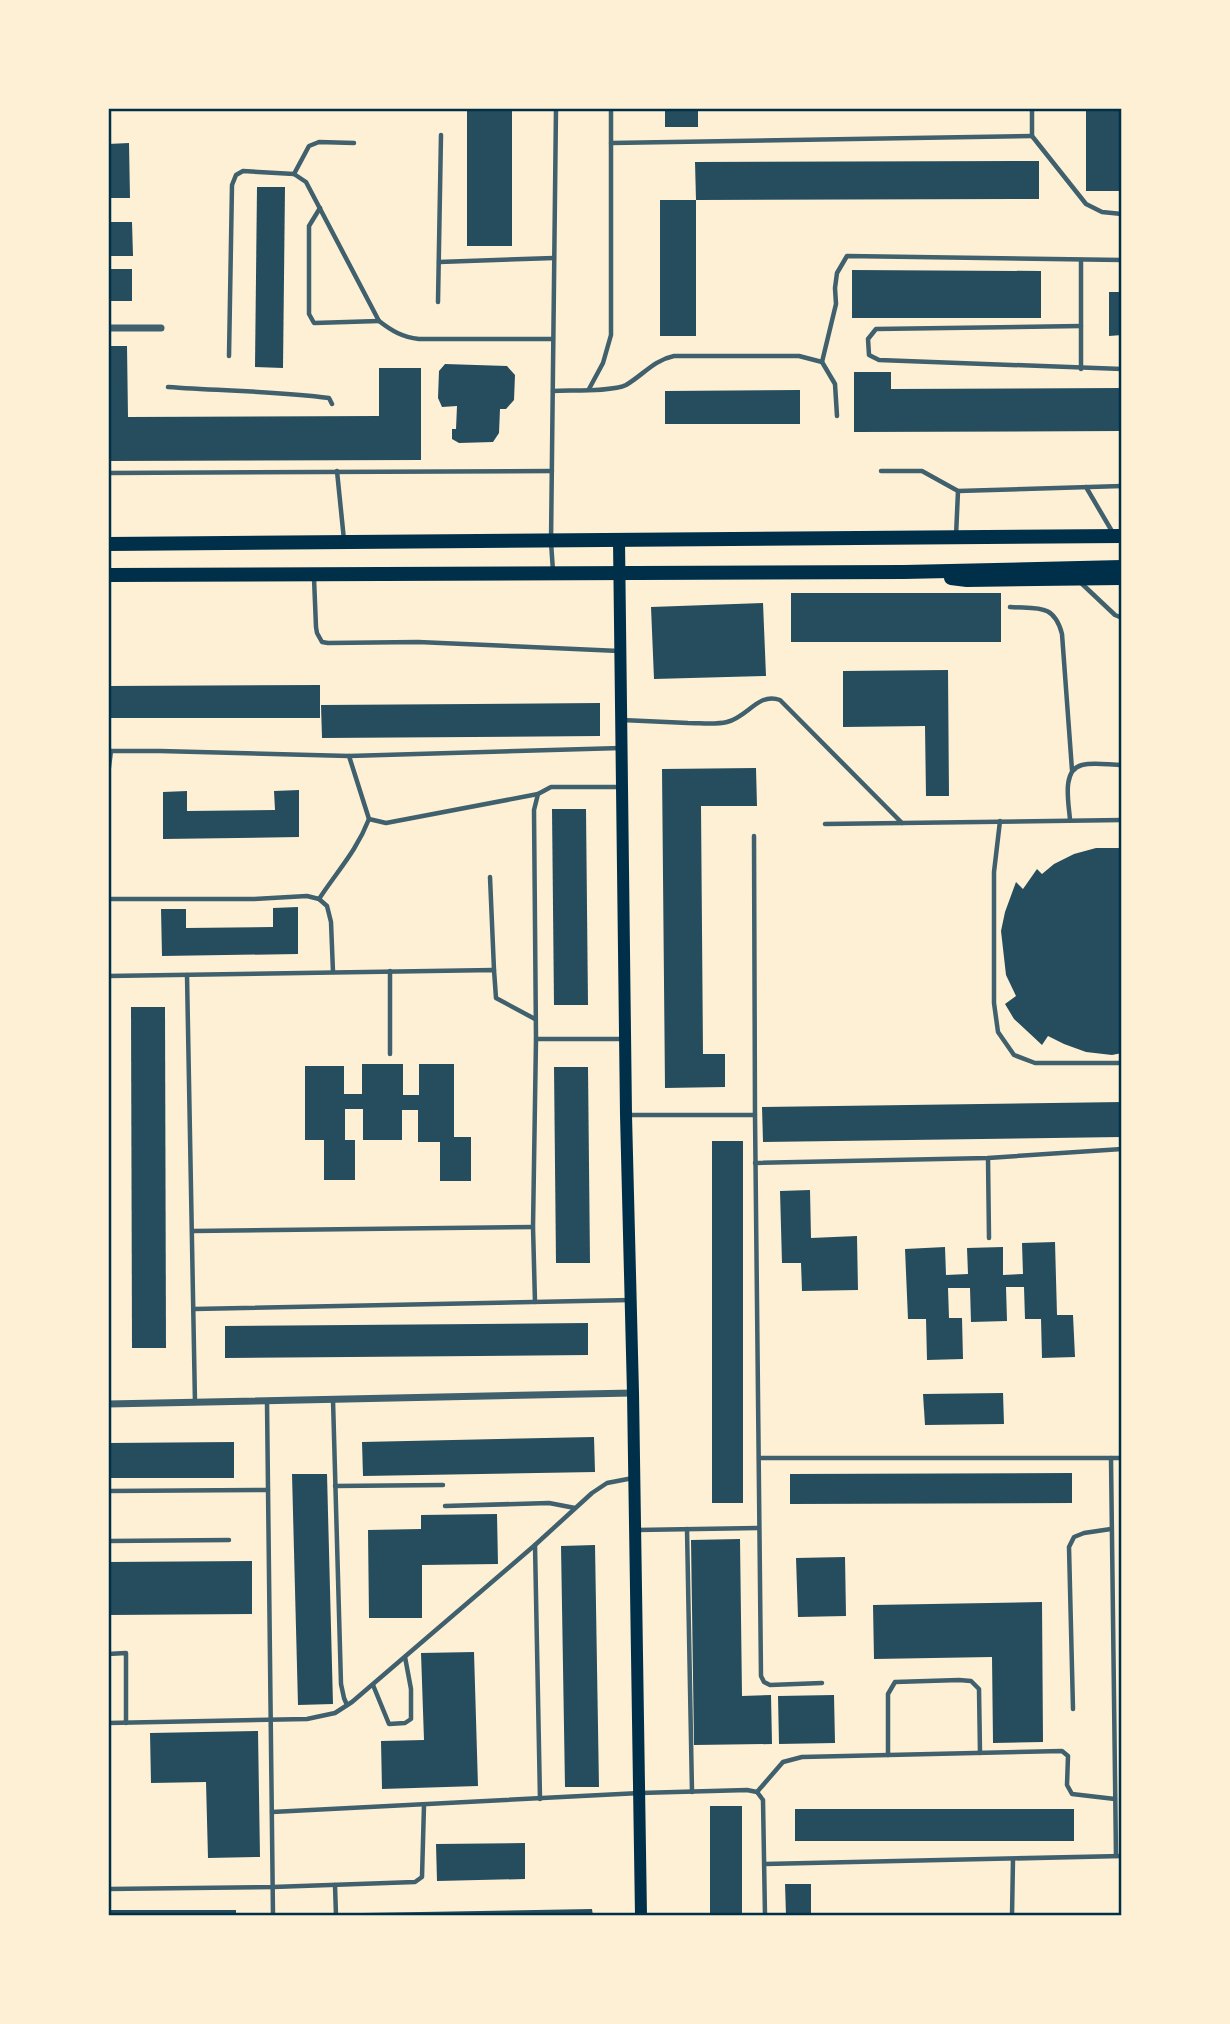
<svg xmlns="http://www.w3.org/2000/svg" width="1230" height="2024" font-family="Karla,sans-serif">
	<rect width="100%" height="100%" fill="#fdf0d5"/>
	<g fill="#264d5e">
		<rect x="665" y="108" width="33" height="19"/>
		<rect x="1086" y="108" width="36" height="83"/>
		<rect x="467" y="109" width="45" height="137"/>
		<path d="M129 143 130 198H108V144Z"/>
		<path d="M1039 161V199L696 200 695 162Z"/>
		<path d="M257 187H285L283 368 255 367Z"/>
		<rect x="660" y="200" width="36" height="136"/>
		<path d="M108 222H132L133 256H108Z"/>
		<rect x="108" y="269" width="24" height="32"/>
		<path d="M852 270 1041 271V318H852Z"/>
		<path d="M1109 292H1122V335L1109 336Z"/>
		<path d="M108 346H127L128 417 379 416V368H421V460L108 461Z"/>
		<path d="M445 364 507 366 515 375 514 400 506 409H500L499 433 493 442 459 443 452 439V429H456L457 406 442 407 438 398 439 371Z"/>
		<path d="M854 372H891V389L1122 388V431L854 432Z"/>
		<path d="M800 390V424H665V391Z"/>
		<rect x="791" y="593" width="210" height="49"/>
		<path d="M763 603 766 676 654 679 651 607Z"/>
		<path d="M948 670 949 796H926L925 726 843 727V671Z"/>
		<path d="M320 685V718H108V686Z"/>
		<path d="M600 703V736L322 738 321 705Z"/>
		<path d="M756 768 757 806H701L703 1054H725V1087L665 1088 662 769Z"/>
		<path d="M299 790V837L163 839V792L187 791V811L275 810 274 791Z"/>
		<path d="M552 809H586L588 1005H554Z"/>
		<path d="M1096 848H1122V1053L1112 1055 1086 1052 1064 1044 1048 1036 1042 1045 1014 1019 1005 1004 1016 996 1006 975 1001 931 1005 912 1016 882 1023 889 1037 869 1042 874 1054 864 1074 854Z"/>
		<path d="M298 907V954L162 956 161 909H186V928L273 927V908Z"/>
		<path d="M131 1007H165L166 1348H132Z"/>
		<path d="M362 1064H403V1095H419V1064H454V1137H471V1181H440V1142H418V1110H402V1140H363V1109H345V1140H355V1180H324V1140H305V1066H344V1094H362Z"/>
		<path d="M554 1067H588L590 1263H556Z"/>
		<path d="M1122 1102V1137L763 1142 762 1107Z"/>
		<rect x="712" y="1141" width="31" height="362"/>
		<path d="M810 1190 811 1238 857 1236 858 1290 802 1291 801 1263H782L780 1191Z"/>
		<path d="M1055 1242 1057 1315H1073L1075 1357 1042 1358 1041 1319H1025L1024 1287H1006L1007 1321 971 1322 970 1288H948L949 1318H962L963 1359 927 1360 926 1319H908L905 1249 945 1247 946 1275 968 1274 967 1248 1003 1247V1275L1023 1274 1022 1243Z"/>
		<path d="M588 1323V1355L225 1358V1326Z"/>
		<path d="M1003 1393 1004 1424 925 1425 923 1394Z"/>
		<path d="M594 1437 595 1472 363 1476 362 1442Z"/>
		<path d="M234 1442V1478H108V1443Z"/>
		<path d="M1072 1473V1503L790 1504V1474Z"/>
		<path d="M292 1474H327L333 1704 298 1705Z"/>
		<path d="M497 1514 498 1564 422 1565V1618H369L368 1530 421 1529V1515Z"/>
		<path d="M740 1539 742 1696 771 1695 772 1744 694 1745 691 1540Z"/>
		<path d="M595 1545 599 1787H565L561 1546Z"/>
		<path d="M845 1557 846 1616 798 1617 796 1558Z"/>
		<path d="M252 1561V1614L108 1615V1562Z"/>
		<path d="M1042 1602 1043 1742 993 1743 992 1657 874 1659 873 1605Z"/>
		<path d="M474 1652 478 1786 382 1789 381 1741 424 1740 421 1653Z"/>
		<path d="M834 1695 835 1743 779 1744 778 1696Z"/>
		<path d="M258 1731 260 1857 208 1858 206 1782 151 1783 150 1733Z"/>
		<rect x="710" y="1806" width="32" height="110"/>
		<rect x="795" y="1809" width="279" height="32"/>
		<path d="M525 1843V1879L437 1881 436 1844Z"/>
		<path d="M785 1884H811V1916H786Z"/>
		<path d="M592 1909 593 1916H362V1913Z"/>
		<rect x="108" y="1910" width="128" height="6"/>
	</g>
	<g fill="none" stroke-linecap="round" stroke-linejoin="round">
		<g stroke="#3f606c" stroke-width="4.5">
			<path d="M1032 108V136L1086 204 1102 212 1122 214"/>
			<path d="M611 143 1032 136"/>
			<path d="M294 174 309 146 319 142 354 143"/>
			<path d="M320 208 309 226V314L314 323 379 321"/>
			<path d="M1081 260V369"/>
			<path d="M439 262 554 258"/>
			<path d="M438 302 441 135"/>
			<path d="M1081 326 876 329 868 339 869 355 879 360 1122 369"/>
			<path d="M229 356 232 185 236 175 243 171 294 174 306 182 379 321C392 331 402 337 419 339H553"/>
			<path d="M168 387C222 391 276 391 329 398L332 404"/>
			<path d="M589 389 603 363 611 335V108"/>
			<path d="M553 391C570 390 612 392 626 385 643 375 654 360 674 356H799L822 362"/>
			<path d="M837 416 835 384 822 362 836 304 835 288 837 273 847 256 1122 260"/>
			<path d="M337 471 344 540"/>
			<path d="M881 471H922L958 491 1122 486"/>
			<path d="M108 473 552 471"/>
			<path d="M1086 487 1113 533"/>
			<path d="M956 536 958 491"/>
			<path d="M553 571 551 542 556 108"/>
			<path d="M314 578 316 627 317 633 322 642 328 643 418 642 619 651"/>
			<path d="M1080 582 1115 615 1122 618"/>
			<path d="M1010 607C1037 609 1054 603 1062 634L1072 770"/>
			<path d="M622 720C644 721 666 722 688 723 701 723 715 725 727 722 748 717 758 692 780 700L902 823"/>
			<path d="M108 751H160L349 756 621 748"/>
			<path d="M349 756 369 819 386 823 538 794"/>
			<path d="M108 775 111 751"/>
			<path d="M1070 820C1069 804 1061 770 1082 765 1094 762 1109 765 1122 765"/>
			<path d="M1000 821 994 872V1003L998 1032 1014 1055 1035 1063H1122"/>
			<path d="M825 824 1122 820"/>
			<path d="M754 836 755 1115 761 1676 764 1682 770 1685 822 1683"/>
			<path d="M490 877 494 970"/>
			<path d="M108 899H254L307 896 319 899 327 906 331 922 333 972"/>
			<path d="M319 899C338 870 356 852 369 819"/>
			<path d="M390 971V1054"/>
			<path d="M187 975 195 1403"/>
			<path d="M108 976 494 970 496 998 535 1019"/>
			<path d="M536 1039H624"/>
			<path d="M627 1115H755"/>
			<path d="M988 1158 989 1238"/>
			<path d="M755 1163 988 1158 1122 1149"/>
			<path d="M193 1231 533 1227"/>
			<path d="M535 1302 533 1227 536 1039 534 810 538 794 551 787H621"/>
			<path d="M194 1309 631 1300"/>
			<path d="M333 1400 341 1684 344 1698 347 1705"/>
			<path d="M267 1402 273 1916"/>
			<path d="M759 1458H1122"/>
			<path d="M1111 1458 1116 1856"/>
			<path d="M335 1486 443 1485"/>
			<path d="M108 1491 268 1490"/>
			<path d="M445 1506 549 1503 575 1508"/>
			<path d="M687 1529 692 1792"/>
			<path d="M637 1530 758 1528"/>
			<path d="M108 1541 229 1540"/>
			<path d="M535 1545 540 1799"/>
			<path d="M108 1654 126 1653V1723"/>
			<path d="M373 1685 389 1724 405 1723 411 1719V1689L405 1657"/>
			<path d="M1073 1709 1069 1547 1074 1537 1084 1533 1111 1529"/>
			<path d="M108 1723 307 1719 335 1713 352 1702 535 1545 592 1493 607 1483 633 1478"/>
			<path d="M888 1755V1694L895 1682 959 1680 971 1681 979 1689 980 1753"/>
			<path d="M757 1792 783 1762 802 1757 1062 1751 1068 1756 1067 1785 1072 1794 1115 1799"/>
			<path d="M272 1812 640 1793 747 1790 757 1792 763 1800 765 1916"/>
			<path d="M765 1864 1122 1856"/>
			<path d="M335 1885 336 1916"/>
			<path d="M108 1889 273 1887 415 1882 422 1877 424 1805"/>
			<path d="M1012 1916 1013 1859"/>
		</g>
		<g stroke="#3f606c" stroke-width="7">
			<path d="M108 328H161"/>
			<path d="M108 1404 633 1393"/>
		</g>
		<path stroke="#003049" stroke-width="12" d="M619 541 626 1115 633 1393 641 1916"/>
		<g stroke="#003049" stroke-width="14">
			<path d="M108 544 1122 536"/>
			<path d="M108 575 904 572 1122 567"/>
			<path d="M951 578 967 580 1122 578"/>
		</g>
	</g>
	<rect width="1230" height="2024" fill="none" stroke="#fdf0d5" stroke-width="220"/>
	<rect x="110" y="110" width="1010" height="1804" fill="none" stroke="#003049" stroke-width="2.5"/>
</svg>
